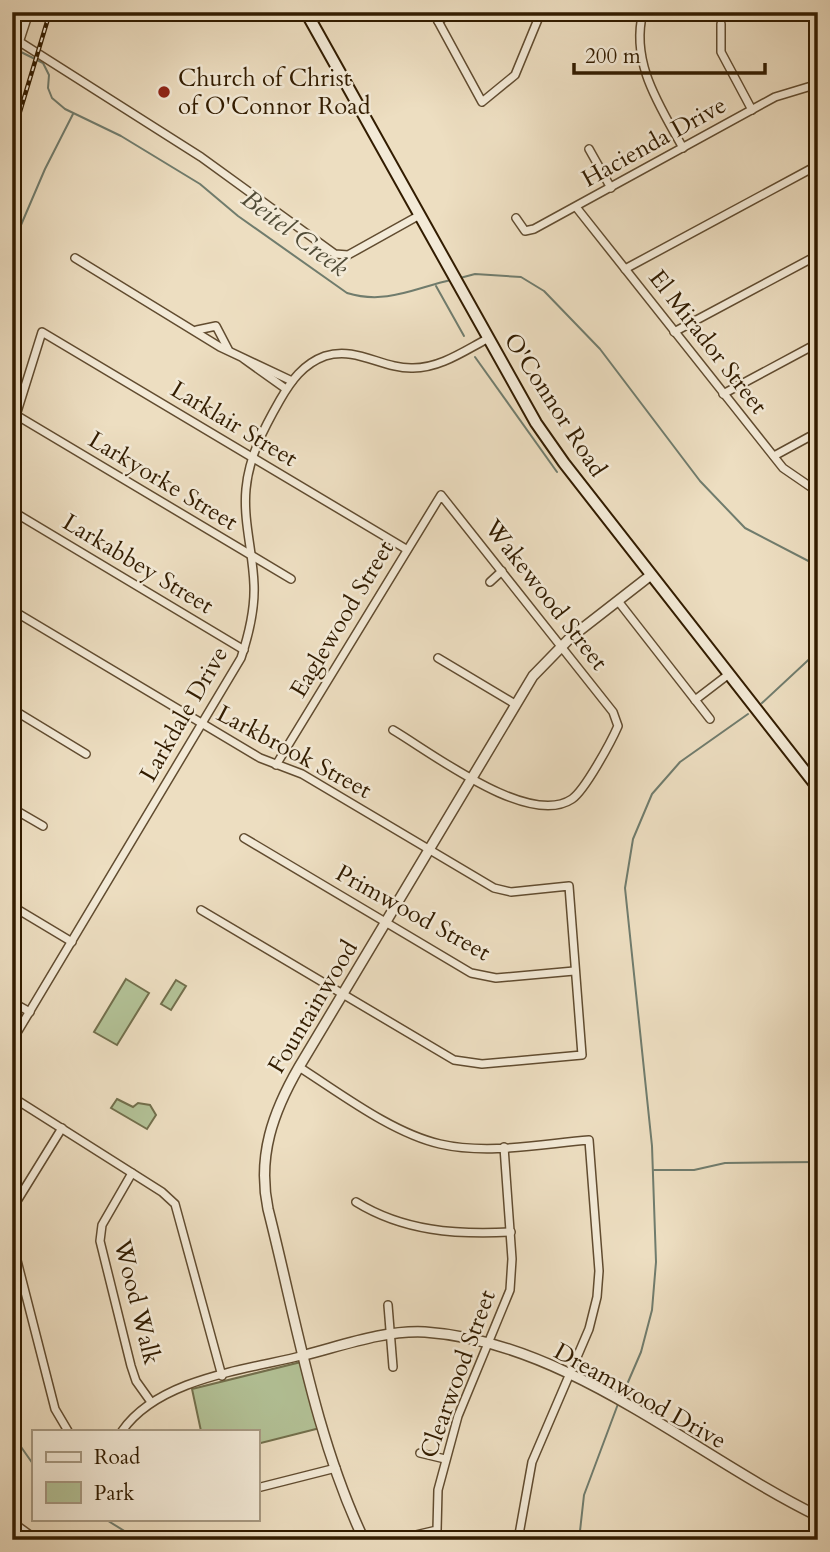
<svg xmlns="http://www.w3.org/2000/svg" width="830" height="1552" font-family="Cardo,serif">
	<rect width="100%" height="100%" fill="#eddec1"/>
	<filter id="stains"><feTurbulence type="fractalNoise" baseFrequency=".00286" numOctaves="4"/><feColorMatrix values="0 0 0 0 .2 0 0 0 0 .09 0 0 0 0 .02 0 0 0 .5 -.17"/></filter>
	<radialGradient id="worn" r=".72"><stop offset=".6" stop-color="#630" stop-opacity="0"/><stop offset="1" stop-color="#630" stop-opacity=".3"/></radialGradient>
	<g fill="#b3c297" stroke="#726f4c" stroke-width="2">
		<path d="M126 979 149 993 117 1045 94 1032Z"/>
		<path d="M176 980 186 986 171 1010 161 1004Z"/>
		<path d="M117 1099 133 1107 138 1103 150 1105 156 1115 147 1129 111 1108Z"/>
		<path d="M301 1362 320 1428 257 1444V1431H201L192 1389Z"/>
	</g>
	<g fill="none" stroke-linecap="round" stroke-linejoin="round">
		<g stroke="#707c6d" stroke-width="2">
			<path d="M19 51 43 63 49 75 48 88 52 98 65 109 121 136 200 184 238 216 347 293C386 305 415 288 451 280"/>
			<path d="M12 246 45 169 73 114"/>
			<path d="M460 278 475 274 521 277 544 291 600 349 700 481 745 528 818 566"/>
			<path d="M436 286 464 336"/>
			<path d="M475 357 557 472"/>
			<path d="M762 703 818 651"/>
			<path d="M654 1170H694L725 1163 818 1162"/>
			<path d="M622 1396 641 1352 652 1310 656 1262 652 1146 625 888 633 839 652 794 680 762 748 714"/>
			<path d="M12 1434 33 1464"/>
			<path d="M105 1519 139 1540"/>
			<path d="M579 1540 584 1495 618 1404"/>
		</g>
		<defs>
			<g id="minor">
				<path d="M433 12 482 102 515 75 541 12"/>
				<path d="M643 12C630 63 660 106 683 148"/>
				<path d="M438 21 452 12"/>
				<path d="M721 24V52L752 110"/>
				<path d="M12 37 201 157 335 254 348 255 418 216"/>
				<path d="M589 149 611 188"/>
				<path d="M576 207 783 468 818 492"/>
				<path d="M516 218 525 231 534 229 775 97 818 84"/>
				<path d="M75 258 220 347 292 381"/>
				<path d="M625 269 818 165"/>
				<path d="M197 330 216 326 228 349"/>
				<path d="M674 332 818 255"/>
				<path d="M244 359 286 389"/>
				<path d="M723 394 818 343"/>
				<path d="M16 415 291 579"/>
				<path d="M12 428 42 332 406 549"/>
				<path d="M774 456 818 432"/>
				<path d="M12 511 244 650"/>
				<path d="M490 582 502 571"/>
				<path d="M618 601 710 719"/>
				<path d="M12 610 260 758 302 774 494 888 511 892 569 886 582 1055 482 1064 454 1060 201 910"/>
				<path d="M438 658 515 704"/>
				<path d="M695 700 729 674"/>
				<path d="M12 709 86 754"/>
				<path d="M276 765 441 495 613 712 618 726C611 742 585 790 572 799 529 828 432 753 393 730"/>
				<path d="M12 808 43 826"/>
				<path d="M244 838 471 973 496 978 574 971"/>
				<path d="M12 906 72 942"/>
				<path d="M12 1002 30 1012"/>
				<path d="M12 1041 241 658C249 634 255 610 254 585 253 552 243 521 246 489 249 456 264 428 280 400 291 381 303 364 325 356 357 346 382 369 413 368 440 368 464 351 487 339"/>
				<path d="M299 1067C340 1093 392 1133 440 1144 488 1155 541 1144 589 1140L599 1271 597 1297 589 1329 532 1462 518 1540"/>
				<path d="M12 1097 162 1192 175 1204 222 1376"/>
				<path d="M132 1173 102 1225 100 1241 131 1366 136 1381 151 1402"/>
				<path d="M356 1202C403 1231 456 1235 511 1232"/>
				<path d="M12 1209 62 1128"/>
				<path d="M12 1241 55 1409 68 1431"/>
				<path d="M388 1305 393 1367"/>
				<path d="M122 1431C159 1378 246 1370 305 1355"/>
				<path d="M420 1453 445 1459"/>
				<path d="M257 1488 336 1468"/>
				<path d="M12 1522 37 1540"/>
				<path d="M394 1540 437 1530 438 1490 458 1416 510 1290 512 1259 504 1147"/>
			</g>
			<g id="tertiary">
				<path d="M12 61 28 12"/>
				<path d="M305 1355C344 1345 385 1330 425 1332 569 1342 693 1455 818 1516"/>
				<path d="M364 1540C315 1437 296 1319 268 1209 257 1156 273 1112 299 1067L533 676 570 638 651 575"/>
			</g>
			<path id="secondary" d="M306 12 536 423 564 463 818 788"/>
		</defs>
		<use href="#minor" stroke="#614c30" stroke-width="10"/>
		<use href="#tertiary" stroke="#614c30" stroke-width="12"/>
		<use href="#secondary" stroke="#321c00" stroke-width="14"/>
		<use href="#minor" stroke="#f3ead7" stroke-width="7"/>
		<use href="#tertiary" stroke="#f3ead7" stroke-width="9"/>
		<use href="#secondary" stroke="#f3ead7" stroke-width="10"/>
		<defs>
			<path id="rail" d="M12 138 50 12"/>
		</defs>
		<use href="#rail" stroke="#321c00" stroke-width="4.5"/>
		<use href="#rail" stroke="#f3ead7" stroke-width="2" stroke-dasharray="5" stroke-linecap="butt"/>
	</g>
	<circle fill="#8f2418" stroke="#f3ead7" stroke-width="2.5" cx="164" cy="92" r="7"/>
	<g text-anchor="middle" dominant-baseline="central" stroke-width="5" stroke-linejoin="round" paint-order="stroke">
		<g font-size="24" fill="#321c00" stroke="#f3ead7" text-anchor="start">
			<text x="178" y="78">Church of Christ<tspan x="178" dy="28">of O'Connor Road</tspan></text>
		</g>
		<g font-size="24" fill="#321c00" stroke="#f3ead7">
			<text transform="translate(654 142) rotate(-29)">Hacienda Drive</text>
			<text transform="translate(708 342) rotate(52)">El Mirador Street</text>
			<text transform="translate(555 405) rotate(57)">O'Connor Road</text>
			<text transform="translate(234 424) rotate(31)">Larklair Street</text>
			<text transform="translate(163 481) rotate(31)">Larkyorke Street</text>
			<text transform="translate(138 564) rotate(31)">Larkabbey Street</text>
			<text transform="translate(546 595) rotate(52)">Wakewood Street</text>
			<text transform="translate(342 619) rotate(-59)">Eaglewood Street</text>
			<text transform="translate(184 714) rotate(-60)">Larkdale Drive</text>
			<text transform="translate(294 752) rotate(28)">Larkbrook Street</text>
			<text transform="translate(413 913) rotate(29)">Primwood Street</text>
			<text transform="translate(313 1007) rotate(-59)">Fountainwood</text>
			<text transform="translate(137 1302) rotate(76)">Wood Walk</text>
			<text transform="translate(458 1374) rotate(-70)">Clearwood Street</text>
			<text transform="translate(640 1396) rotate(29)">Dreamwood Drive</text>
		</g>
		<g font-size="26" font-style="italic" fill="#514c37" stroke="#f3ead7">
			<text transform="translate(295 233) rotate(37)">Beitel Creek</text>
		</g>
	</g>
	<rect width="830" height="1552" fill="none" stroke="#eddec1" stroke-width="42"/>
	<rect x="14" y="14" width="802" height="1524" fill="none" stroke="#321c00" stroke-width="3.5"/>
	<rect x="21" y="21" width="788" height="1510" fill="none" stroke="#321c00" stroke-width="2"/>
	<rect x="32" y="1430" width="228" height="91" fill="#f3ead7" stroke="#a69881" stroke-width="2"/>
	<rect x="46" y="1452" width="35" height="10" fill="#f3ead7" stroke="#a69881" stroke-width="2"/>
	<text x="94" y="1464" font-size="21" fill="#321c00">Road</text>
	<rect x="46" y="1482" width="35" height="21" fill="#b3c297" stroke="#a69881" stroke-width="2"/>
	<text x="94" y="1500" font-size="21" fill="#321c00">Park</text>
	<path d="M574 63v10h191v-10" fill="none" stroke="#321c00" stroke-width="3.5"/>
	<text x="585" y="63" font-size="21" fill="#321c00" stroke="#f3ead7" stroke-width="5" paint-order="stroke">200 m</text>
	<rect width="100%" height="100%" filter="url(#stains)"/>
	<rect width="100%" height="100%" fill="url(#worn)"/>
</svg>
